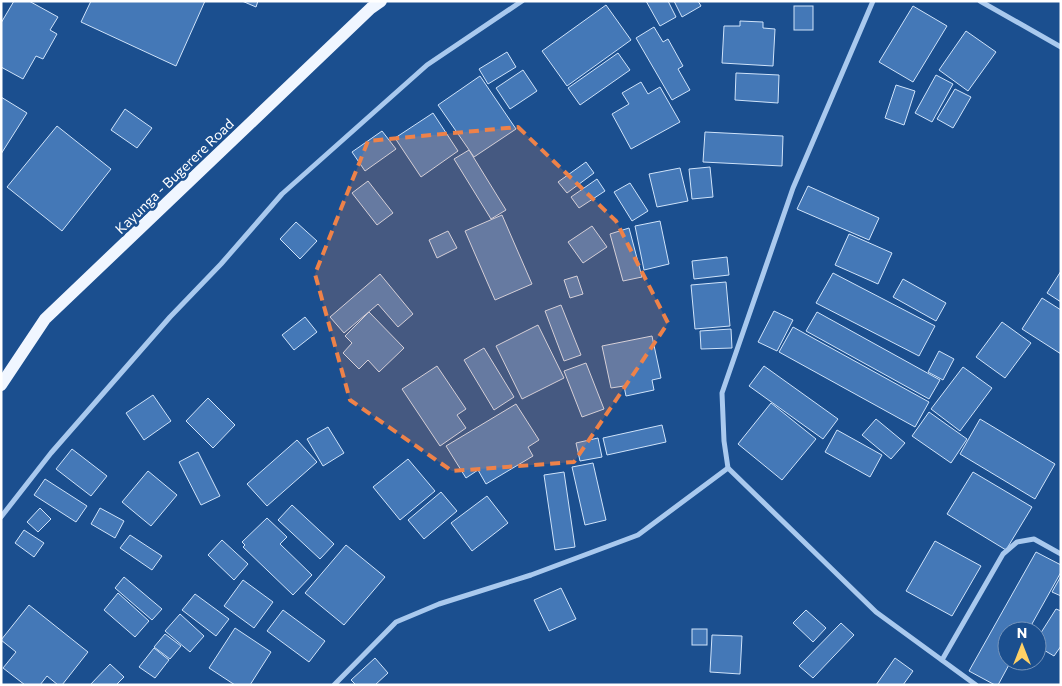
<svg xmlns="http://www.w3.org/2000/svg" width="1062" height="686" font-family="Commissioner,sans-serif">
	<rect width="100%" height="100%" fill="#1b4f8f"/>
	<g fill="#4478b7" stroke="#cfe3fa">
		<path d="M14 1H29L58 17 50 30 57 34 43 59 36 56 23 79 1 67V23Z"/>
		<path d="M91 1H205L176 66 81 22Z"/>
		<path d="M242 1H258L256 7Z"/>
		<path d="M646 1H668L676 17 660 26Z"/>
		<path d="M674 1H698L701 6 682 17Z"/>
		<path d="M606 5 631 40 567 86 542 51Z"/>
		<rect x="794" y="6" width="19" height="24"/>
		<path d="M913 6 947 26 913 82 879 62Z"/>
		<path d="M740 21 763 22V28L775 29 773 66 722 63 724 26H740Z"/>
		<path d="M654 27 663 42 668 39 683 66 678 69 690 90 672 100 636 38Z"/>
		<path d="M966 31 996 52 968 91 939 70Z"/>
		<path d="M507 52 516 67 488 84 479 69Z"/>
		<path d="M618 53 630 70 580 105 568 88Z"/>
		<path d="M523 70 537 91 510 109 496 88Z"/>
		<path d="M736 73 779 75 778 103 735 100Z"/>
		<path d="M936 75 953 84 932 122 915 113Z"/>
		<path d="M480 76 516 129 474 157 438 105Z"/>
		<path d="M641 82 648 94 660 87 680 122 631 149 612 114 629 104 622 93Z"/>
		<path d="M896 85 915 91 904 125 885 118Z"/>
		<path d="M955 89 971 97 953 128 937 119Z"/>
		<path d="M1 97 27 113 1 154Z"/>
		<path d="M125 109 152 128 137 148 111 130Z"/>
		<path d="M433 113 458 151 421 177 395 138Z"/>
		<path d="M57 126 111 169 62 231 7 187Z"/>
		<path d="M382 131 396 149 365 171 352 152Z"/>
		<path d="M705 132 783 136 782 166 703 162Z"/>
		<path d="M469 150 506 210 491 219 454 159Z"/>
		<path d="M586 162 594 173 567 193 558 182Z"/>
		<path d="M710 167 713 197 692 199 689 169Z"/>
		<path d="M680 168 688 201 657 207 649 174Z"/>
		<path d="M597 179 605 191 579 208 571 197Z"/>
		<path d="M368 181 393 213 377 225 352 193Z"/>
		<path d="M630 183 648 211 632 221 614 192Z"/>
		<path d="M808 186 879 218 869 240 797 209Z"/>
		<path d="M502 215 532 284 495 300 465 231Z"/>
		<path d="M660 221 669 264 644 270 635 226Z"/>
		<path d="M296 222 317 241 300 259 280 239Z"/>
		<path d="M592 226 607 247 583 263 568 242Z"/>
		<path d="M629 228 642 277 623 281 610 234Z"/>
		<path d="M448 231 457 248 437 258 429 240Z"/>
		<path d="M849 234 892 253 878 284 835 265Z"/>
		<path d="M727 257 729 275 694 279 692 261Z"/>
		<path d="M1061 271V302L1047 293Z"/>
		<path d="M833 273 935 326 919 356 816 303Z"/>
		<path d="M380 274 413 314 398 327 378 304 344 333 330 317Z"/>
		<path d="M577 276 583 294 570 298 564 280Z"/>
		<path d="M903 279 946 303 936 321 893 297Z"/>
		<path d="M726 282 730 326 695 329 691 285Z"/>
		<path d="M1042 298 1061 310V354L1022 329Z"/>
		<path d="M561 305 581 355 564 361 545 311Z"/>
		<path d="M774 311 793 320 777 351 758 342Z"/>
		<path d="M369 312 404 348 379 372 368 360 359 369 343 353 352 343 345 336Z"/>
		<path d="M817 312 940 380 929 399 806 331Z"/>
		<path d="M305 317 317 332 294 350 282 335Z"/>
		<path d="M1002 322 1031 343 1005 378 976 357Z"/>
		<path d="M538 325 564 378 522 399 496 346Z"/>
		<path d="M793 327 929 402 915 427 779 352Z"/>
		<path d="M731 329 732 348 701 349 700 331Z"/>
		<path d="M652 336 661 378 652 380 654 390 626 396 624 386 611 388 602 346Z"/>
		<path d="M484 348 514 397 494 410 464 360Z"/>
		<path d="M939 351 954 359 943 380 928 372Z"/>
		<path d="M586 363 604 409 582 417 564 371Z"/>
		<path d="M437 366 466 409 457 415 466 428 440 446 402 389Z"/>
		<path d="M764 366 838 419 823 439 749 386Z"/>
		<path d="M963 367 992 388 960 431 931 409Z"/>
		<path d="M153 395 171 421 144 440 126 413Z"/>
		<path d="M208 398 235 425 213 448 186 421Z"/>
		<path d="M771 403 816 439 782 480 738 444Z"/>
		<path d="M516 404 539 440 528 447 533 456 486 484 478 470 466 478 446 446Z"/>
		<path d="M929 412 967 439 951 463 912 436Z"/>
		<path d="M876 419 905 443 891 459 862 435Z"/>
		<path d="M980 419 1055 464 1035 499 960 454Z"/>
		<path d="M662 425 666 442 607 455 603 438Z"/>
		<path d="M328 427 344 453 323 466 307 439Z"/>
		<path d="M837 430 882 455 870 477 825 452Z"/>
		<path d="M598 438 602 457 580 461 576 443Z"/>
		<path d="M297 440 317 462 267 506 247 484Z"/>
		<path d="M72 449 107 476 91 496 56 469Z"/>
		<path d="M198 452 220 496 201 505 179 462Z"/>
		<path d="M408 459 435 491 400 520 373 487Z"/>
		<path d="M593 463 606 520 585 525 572 467Z"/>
		<path d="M148 471 177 495 151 526 122 502Z"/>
		<path d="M564 472 575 547 555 550 544 475Z"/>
		<path d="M973 472 1032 507 1006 550 947 514Z"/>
		<path d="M45 479 87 506 76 522 34 495Z"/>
		<path d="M441 492 457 511 424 539 408 520Z"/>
		<path d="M487 496 508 523 472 551 451 523Z"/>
		<path d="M292 505 334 544 320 559 278 520Z"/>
		<path d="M40 508 51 519 38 532 27 522Z"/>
		<path d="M100 508 124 521 115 538 91 524Z"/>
		<path d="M267 518 287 537 280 544 312 575 293 595 243 547 245 545 242 542Z"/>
		<path d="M24 530 44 543 34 557 15 543Z"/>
		<path d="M130 535 162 556 152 570 120 548Z"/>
		<path d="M222 540 248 564 234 580 208 555Z"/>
		<path d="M935 541 981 566 952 616 906 591Z"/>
		<path d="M346 545 385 577 344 625 305 593Z"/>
		<path d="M1036 552 1061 565V572L1028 631H1007V661H1011L998 685H995L969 671Z"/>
		<path d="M1061 576V596L1052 592Z"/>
		<path d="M124 577 162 609 152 620 115 588Z"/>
		<path d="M243 580 273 602 254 628 224 606Z"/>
		<path d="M561 588 576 619 549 631 534 600Z"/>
		<path d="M118 593 149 621 135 637 104 610Z"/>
		<path d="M195 594 229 619 216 636 182 610Z"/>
		<path d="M29 605 88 652 62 685H58L47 676 40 685H25L3 668 16 652 1 640Z"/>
		<path d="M1056 609 1061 611V646L1054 656 1037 646V639Z"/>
		<path d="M283 610 325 641 309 662 267 631Z"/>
		<path d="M806 610 826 628 813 642 793 623Z"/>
		<path d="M180 614 204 636 190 652 165 631Z"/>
		<path d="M841 623 854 635 813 678 799 666Z"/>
		<path d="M235 628 271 652 250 685H235L209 668Z"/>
		<rect x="692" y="629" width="15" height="16"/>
		<path d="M165 634 181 646 170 659 154 647Z"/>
		<path d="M712 635 742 636 740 674 710 672Z"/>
		<path d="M154 648 169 660 155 678 139 667Z"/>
		<path d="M375 658 388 673 375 685H356L351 680Z"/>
		<path d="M895 658 913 671 903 685H876Z"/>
		<path d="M110 664 124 677 116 685H90Z"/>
	</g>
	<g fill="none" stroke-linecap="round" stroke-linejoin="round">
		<g stroke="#a9c9ee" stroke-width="5">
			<path d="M873 1 793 188 722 393 724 441 728 468 876 612 976 685"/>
			<path d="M980 1 1061 47"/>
			<path d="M1 517 51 453 170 317 221 264 282 194 427 65 522 1"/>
			<path d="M942 660 1003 554 1017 542 1034 539 1061 554"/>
			<path d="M334 685 396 622 439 604 531 575 638 535 728 468"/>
		</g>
		<path stroke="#f0f6ff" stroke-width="12" d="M1 385 45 319 371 8 381 1"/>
	</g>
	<path fill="#ee8249" fill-opacity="0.2" stroke="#ee8249" stroke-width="4" stroke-dasharray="10 6" stroke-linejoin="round" d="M518 127 616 221 668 323 574 462 452 471 350 400 315 274 368 141Z"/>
	<g text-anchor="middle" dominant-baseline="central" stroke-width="5" stroke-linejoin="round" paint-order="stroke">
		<g font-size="14" fill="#fff" stroke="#1b4f8f">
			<text transform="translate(174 176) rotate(-44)">Kayunga - Bugerere Road</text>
		</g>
	</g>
	<rect width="1062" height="686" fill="none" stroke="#ffffff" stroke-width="5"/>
	<g transform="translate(1022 646)"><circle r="24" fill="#1b4f8f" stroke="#7695bc"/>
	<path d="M0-4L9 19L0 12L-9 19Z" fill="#ffd166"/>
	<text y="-8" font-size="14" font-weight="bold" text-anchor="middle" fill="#ffffff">N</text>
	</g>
</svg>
